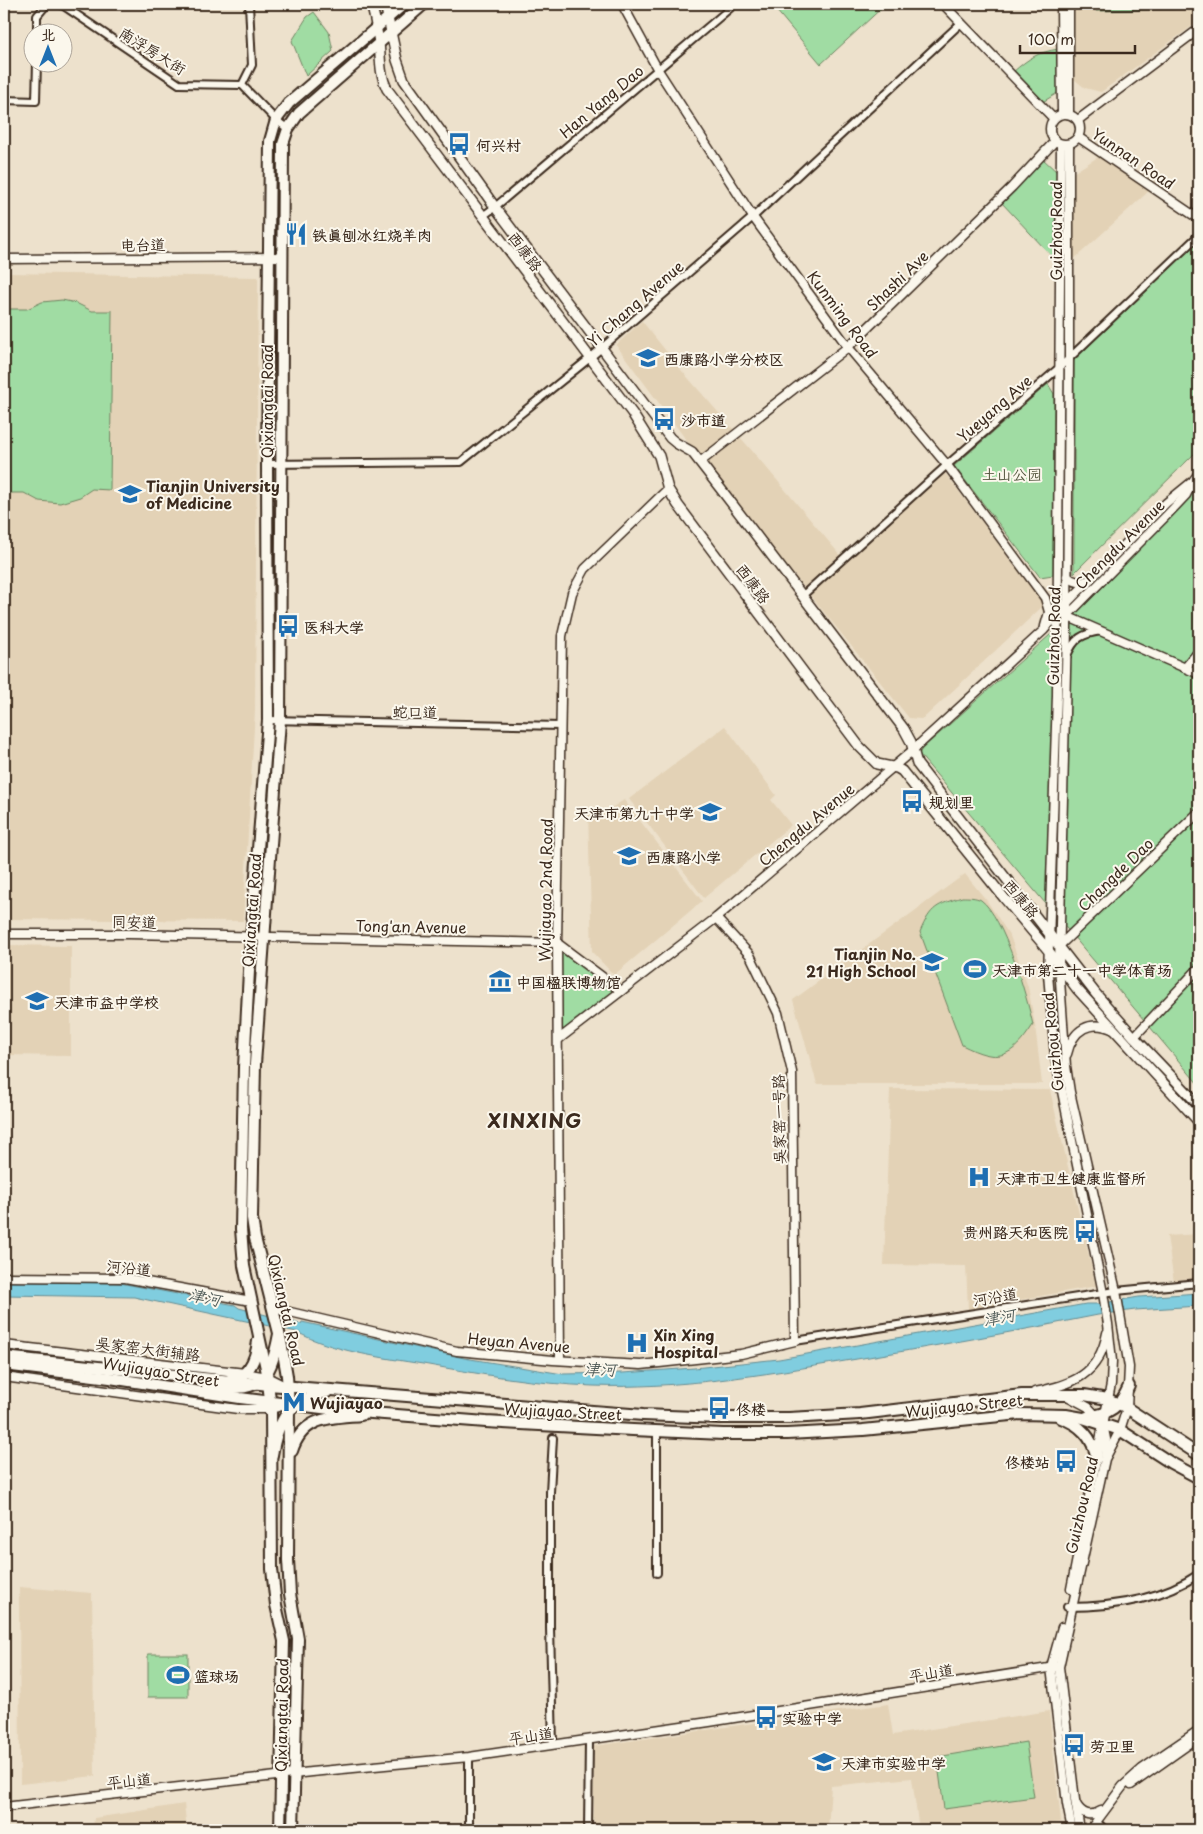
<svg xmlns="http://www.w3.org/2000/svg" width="1203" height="1834" font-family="'Playpen Sans','LXGW WenKai TC',sans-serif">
	<rect width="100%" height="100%" fill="#ede1cc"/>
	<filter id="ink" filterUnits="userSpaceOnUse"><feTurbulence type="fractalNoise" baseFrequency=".02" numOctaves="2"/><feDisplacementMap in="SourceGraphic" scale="10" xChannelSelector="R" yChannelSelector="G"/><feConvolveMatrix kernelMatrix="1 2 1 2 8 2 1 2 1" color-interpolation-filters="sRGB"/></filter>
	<g filter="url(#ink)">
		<g fill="#e3d2b6">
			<path d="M1074 4H1199V21L1101 92 1085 88 1074 79Z"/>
			<path d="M1098 157 1149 191 1072 261 1073 173Z"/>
			<path d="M4 273 258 277 255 710 243 921 4 919Z"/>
			<path d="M642 321 682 371 754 453 841 556 945 473 1044 605 926 716 921 719 909 718 690 445 616 345Z"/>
			<path d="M725 726 776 795 771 800 791 825 704 898 629 799Z"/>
			<path d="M624 800 702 901 614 975 592 952 588 812 608 810Z"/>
			<path d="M965 874 987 901 1010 936 1028 987 1035 1025 1042 1084H817L793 1000Z"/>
			<path d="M4 945 71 946V1056L4 1055Z"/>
			<path d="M890 1089 1050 1090 1096 1286 968 1309 966 1266 884 1265Z"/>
			<path d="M1199 1234V1288L1175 1289 1167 1236Z"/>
			<path d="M19 1587 92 1593 95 1776 20 1784Z"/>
			<path d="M888 1704 893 1735 1049 1711 1061 1822 1007 1830H919L912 1778 831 1786 828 1830H594V1746Z"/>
			<path d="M184 1804 187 1830H93L94 1818Z"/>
		</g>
		<g fill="#a0dca3" stroke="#6e8360">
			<path d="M771 4H886L821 64Z"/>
			<path d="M1094 4H1176L1175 9 1096 11Z"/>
			<path d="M314 12 329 32 333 51 306 76 292 41 307 17Z"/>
			<path d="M1059 49V92L1041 103 1013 72C1029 58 1038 52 1059 49Z"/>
			<path d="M1042 158 1058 173 1060 265 1001 202Z"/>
			<path d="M1199 241V449L1074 573V360Z"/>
			<path d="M62 300 76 303 92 311H112L110 490 92 489 80 497 60 503 39 501 24 493H4V309H27L42 302Z"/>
			<path d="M1048 384 1054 394 1053 575 1040 577 954 466Z"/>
			<path d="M1199 487V1085L919 754 922 749 1097 593Z"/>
			<path d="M962 897C968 897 976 897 981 900 1004 917 1027 997 1033 1025 1011 1059 998 1063 962 1045L920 932C931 906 937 905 962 897Z"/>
			<path d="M555 940 619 988 555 1036Z"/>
			<rect x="148" y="1654" width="40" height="43"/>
			<path d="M1026 1742 1034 1797 944 1809 937 1757Z"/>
		</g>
		<path fill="#80cddf" stroke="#648c92" d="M4 1281 120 1283 235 1305 239 1308 301 1324 302 1322 464 1358 563 1374 623 1373 694 1368 779 1359 1086 1304H1098L1139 1297 1199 1293V1306L1135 1310 1098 1315C1014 1332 930 1347 845 1361 762 1375 677 1389 593 1386 536 1384 479 1374 423 1364 384 1358 331 1351 297 1332L134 1297 4 1295Z"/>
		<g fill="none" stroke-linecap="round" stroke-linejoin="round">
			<defs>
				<g id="minor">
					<path d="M61 4 179 84 242 85"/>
					<path d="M249 4 252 65 242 85 276 120 288 129"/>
					<path d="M37 32V16L47 4"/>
					<path d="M4 100 36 101 37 62"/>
					<path d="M483 216 495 207 735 4"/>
					<path d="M267 464 461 462 590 358 753 217 961 23"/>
					<path d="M802 596 947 465 1061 366 1199 235"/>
					<path d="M1067 656C1074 638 1082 634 1101 631"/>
					<path d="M268 720 561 726"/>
					<path d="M795 1341 1116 1291 1199 1283"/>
					<path d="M657 1431V1573"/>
					<path d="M553 1438 550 1492V1628L553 1745"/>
					<path d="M1067 1607C1113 1607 1161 1600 1199 1574"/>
					<path d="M469 1757V1830"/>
					<path d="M1096 1821 1105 1830"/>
					<path d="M588 1830 589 1740"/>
				</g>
				<g id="tertiary">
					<path d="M622 4 658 70 753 217 848 347 947 465 1045 598 1049 612 1045 626"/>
					<path d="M943 4 1053 118"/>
					<path d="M1061 4 1062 114"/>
					<circle cx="1065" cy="129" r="15"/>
					<path d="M1069 114V4"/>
					<path d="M1078 120 1199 29"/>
					<path d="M1078 137 1199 219"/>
					<path d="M1061 144 1057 695 1048 974 1055 1057 1103 1293 1108 1324 1112 1361 1111 1384 1071 1589"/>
					<path d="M1069 144V358L1067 629 1059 966 1066 1066 1070 1092 1116 1291 1129 1367 1127 1408 1120 1430 1105 1459 1059 1667 1075 1800 1080 1830"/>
					<path d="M4 259 282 257"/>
					<path d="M700 462 848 347 1012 187 1055 141"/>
					<path d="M1067 576C1074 583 1080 583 1089 580"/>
					<path d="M1064 615 1199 674"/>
					<path d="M1067 616 1167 515 1186 495 1192 483"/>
					<path d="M1185 668 1199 651"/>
					<path d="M4 934H129L557 943 621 991"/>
					<path d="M1059 946 1199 812"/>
					<path d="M1134 1037 1199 968"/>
					<path d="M559 1039 716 918 913 750 1044 630 1066 604 1166 503 1193 481 1199 473"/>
					<path d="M1067 1054C1073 1029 1090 1019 1114 1030"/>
					<path d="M4 1277 125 1278 251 1301"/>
					<path d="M273 1308 457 1351 553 1360 641 1365 741 1354 795 1341 792 1072 778 1013 750 955 716 918"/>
					<path d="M4 1345 245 1373 267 1377 283 1385"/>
					<path d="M560 1360 557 943 562 636 572 593 585 569 668 489"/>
					<path d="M4 1377 238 1409H271L286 1405"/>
					<path d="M1035 1392C1072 1384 1099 1376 1107 1333"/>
					<path d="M1069 1397 1088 1407 1099 1419"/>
					<path d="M1104 1429 1106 1439 1105 1455"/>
					<path d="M1062 1627 1051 1667 1067 1804 1072 1830"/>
					<path d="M1131 1785 1199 1737"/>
					<path d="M1076 1804C1082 1815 1091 1817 1101 1811"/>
					<path d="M4 1807 311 1772 469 1757 709 1722 1055 1667"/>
					<path d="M1090 1830 1123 1786 1142 1769 1199 1730"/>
				</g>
				<g id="secondary">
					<path d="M371 4C375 16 377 30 379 43 381 59 379 73 387 89L632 413 659 456 668 489 678 505 859 746 877 764 897 768 902 771 1005 899 1048 950 1077 989 1199 1122"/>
					<path d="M385 4 397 60 404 80 495 207 670 438 676 443 692 452 720 488 904 729 911 742 917 764 1096 994 1134 1037 1199 1105"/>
				</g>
				<g id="primary">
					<path d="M229 1380C249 1377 256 1359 258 1341"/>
					<path d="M292 1451C303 1416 330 1418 361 1415"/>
					<path d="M280 1830 284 1641 276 1605 272 1569 271 1409 267 1373 244 1266 241 1229 244 1067 250 952 268 720 267 464 270 141 276 120 289 103 404 4"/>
					<path d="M293 1830 298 1639 290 1594 288 1560 289 1405 287 1376 281 1341 255 1238 252 1218 255 1064 280 721 283 144 288 129 299 113 424 4"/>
				</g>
				<g id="trunk">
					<path d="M4 1357 269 1385 643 1415 720 1418H789L860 1414 1022 1395H1084L1108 1399 1127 1408 1199 1455"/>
					<path d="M4 1365 110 1378 240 1398 346 1411 486 1422 633 1430 723 1434H787L863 1430 1020 1414 1066 1415 1083 1418 1120 1430 1171 1463 1199 1478"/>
					<path d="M207 1386C258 1392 269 1387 279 1334"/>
					<path d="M1087 1417C1110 1414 1120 1407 1129 1386"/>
					<path d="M1061 1418C1081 1425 1092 1437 1097 1458"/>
					<path d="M272 1455C278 1419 289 1400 327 1392"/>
				</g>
			</defs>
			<use href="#minor" stroke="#3b2a1e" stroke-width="10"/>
			<use href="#tertiary" stroke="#3b2a1e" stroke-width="11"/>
			<use href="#secondary" stroke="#3b2a1e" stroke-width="12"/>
			<use href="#primary" stroke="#3b2a1e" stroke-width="14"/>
			<use href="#trunk" stroke="#3b2a1e" stroke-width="14"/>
			<use href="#minor" stroke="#fbf7ec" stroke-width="6"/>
			<use href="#tertiary" stroke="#fbf7ec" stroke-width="8"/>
			<use href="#secondary" stroke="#fbf7ec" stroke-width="9"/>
			<use href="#primary" stroke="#fbf7ec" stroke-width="10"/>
			<use href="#trunk" stroke="#fbf7ec" stroke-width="10"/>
		</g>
	</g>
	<defs>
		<symbol id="bus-bare" viewBox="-9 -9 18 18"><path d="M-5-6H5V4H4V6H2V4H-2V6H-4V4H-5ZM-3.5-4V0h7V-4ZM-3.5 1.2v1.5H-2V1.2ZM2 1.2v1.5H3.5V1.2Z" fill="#1f6fb2" stroke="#fbf7ec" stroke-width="2.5" paint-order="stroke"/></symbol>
		<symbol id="restaurant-bare" viewBox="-9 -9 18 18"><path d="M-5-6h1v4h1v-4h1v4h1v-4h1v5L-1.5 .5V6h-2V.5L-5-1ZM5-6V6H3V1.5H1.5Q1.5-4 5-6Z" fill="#1f6fb2" stroke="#fbf7ec" stroke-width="2.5" paint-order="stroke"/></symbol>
		<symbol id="school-bare" viewBox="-9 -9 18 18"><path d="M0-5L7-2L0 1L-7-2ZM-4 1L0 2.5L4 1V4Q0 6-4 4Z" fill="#1f6fb2" stroke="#fbf7ec" stroke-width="2.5" paint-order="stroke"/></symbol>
		<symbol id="university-bare" viewBox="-9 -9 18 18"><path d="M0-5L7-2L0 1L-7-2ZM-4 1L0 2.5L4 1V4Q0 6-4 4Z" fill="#1f6fb2" stroke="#fbf7ec" stroke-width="2.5" paint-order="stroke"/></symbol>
		<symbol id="stadium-bare" viewBox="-9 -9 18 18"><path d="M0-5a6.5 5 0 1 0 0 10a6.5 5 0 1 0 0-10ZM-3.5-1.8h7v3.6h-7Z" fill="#1f6fb2" stroke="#fbf7ec" stroke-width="2.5" paint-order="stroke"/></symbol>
		<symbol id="museum-bare" viewBox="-9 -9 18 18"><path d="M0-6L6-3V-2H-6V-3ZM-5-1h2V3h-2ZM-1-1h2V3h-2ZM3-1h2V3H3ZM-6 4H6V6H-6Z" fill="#1f6fb2" stroke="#fbf7ec" stroke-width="2.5" paint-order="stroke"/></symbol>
		<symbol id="hospital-bare" viewBox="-9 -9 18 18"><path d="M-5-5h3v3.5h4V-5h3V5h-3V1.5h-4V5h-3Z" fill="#1f6fb2" stroke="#fbf7ec" stroke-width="2.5" paint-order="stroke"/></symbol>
		<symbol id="metro-bare" viewBox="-9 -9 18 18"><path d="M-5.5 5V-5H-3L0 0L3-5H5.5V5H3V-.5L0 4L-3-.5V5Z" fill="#1f6fb2" stroke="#fbf7ec" stroke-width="2.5" paint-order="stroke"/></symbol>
	</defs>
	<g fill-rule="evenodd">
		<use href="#bus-bare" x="443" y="128" width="32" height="32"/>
		<use href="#restaurant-bare" x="280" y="218" width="32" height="32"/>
		<use href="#school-bare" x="632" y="342" width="32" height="32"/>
		<use href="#bus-bare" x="648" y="403" width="32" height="32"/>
		<use href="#university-bare" x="114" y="478" width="32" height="32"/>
		<use href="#bus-bare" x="272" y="610" width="32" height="32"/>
		<use href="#bus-bare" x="896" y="785" width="32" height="32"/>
		<use href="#school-bare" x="694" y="796" width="32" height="32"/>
		<use href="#school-bare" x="613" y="840" width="32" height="32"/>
		<use href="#school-bare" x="916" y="946" width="32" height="32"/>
		<use href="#stadium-bare" x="959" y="953" width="32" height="32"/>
		<use href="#museum-bare" x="484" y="965" width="32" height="32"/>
		<use href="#school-bare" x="21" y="985" width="32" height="32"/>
		<use href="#hospital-bare" x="963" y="1161" width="32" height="32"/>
		<use href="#bus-bare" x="1069" y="1215" width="32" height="32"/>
		<use href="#hospital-bare" x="621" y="1327" width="32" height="32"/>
		<use href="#metro-bare" x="278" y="1386" width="32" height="32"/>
		<use href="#bus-bare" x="703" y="1392" width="32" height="32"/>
		<use href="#bus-bare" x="1050" y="1445" width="32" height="32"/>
		<use href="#stadium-bare" x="162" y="1659" width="32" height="32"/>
		<use href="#bus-bare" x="750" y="1701" width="32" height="32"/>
		<use href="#bus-bare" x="1058" y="1729" width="32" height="32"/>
		<use href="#school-bare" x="808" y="1746" width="32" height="32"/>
	</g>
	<g text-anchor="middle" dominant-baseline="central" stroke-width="4" stroke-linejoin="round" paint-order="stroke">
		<g font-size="15" fill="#3b2a1e" stroke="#fbf7ec">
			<text transform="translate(153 50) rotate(32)">南浮房大街</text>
			<text transform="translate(601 101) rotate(-40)">Han Yang Dao</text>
			<text transform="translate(1134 158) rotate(34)">Yunnan Road</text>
			<text transform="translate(1055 231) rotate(-90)">Guizhou Road</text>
			<text transform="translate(143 244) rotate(-1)">电台道</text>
			<text transform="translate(526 251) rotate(53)">西康路</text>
			<text transform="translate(897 280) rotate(-44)">Shashi Ave</text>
			<text transform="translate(635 303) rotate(-41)">Yi Chang Avenue</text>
			<text transform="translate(843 314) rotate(53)">Kunming Road</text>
			<text transform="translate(266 401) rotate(-90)">Qixiangtai Road</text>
			<text transform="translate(994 408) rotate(-41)">Yueyang Ave</text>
			<text transform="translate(1119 544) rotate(-45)">Chengdu Avenue</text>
			<text transform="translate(754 583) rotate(53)">西康路</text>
			<text transform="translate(1053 636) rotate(-89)">Guizhou Road</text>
			<text transform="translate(415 711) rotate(1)">蛇口道</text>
			<text transform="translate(806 824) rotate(-40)">Chengdu Avenue</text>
			<text transform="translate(1115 874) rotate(-44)">Changde Dao</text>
			<text transform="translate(545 890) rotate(-89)">Wujiayao 2nd Road</text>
			<text transform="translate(1022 898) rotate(50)">西康路</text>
			<text transform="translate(251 910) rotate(-86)">Qixiangtai Road</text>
			<text transform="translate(134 921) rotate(1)">同安道</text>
			<text transform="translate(411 926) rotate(1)">Tong'an Avenue</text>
			<text transform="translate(1052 1042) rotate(-96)">Guizhou Road</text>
			<text transform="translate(778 1119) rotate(-91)">吴家窑一号路</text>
			<text transform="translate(129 1267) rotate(6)">河沿道</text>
			<text transform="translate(995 1296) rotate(-9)">河沿道</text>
			<text transform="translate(287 1310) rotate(77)">Qixiangtai Road</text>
			<text transform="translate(519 1342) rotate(5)">Heyan Avenue</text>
			<text transform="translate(148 1348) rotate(7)">吴家窑大街辅路</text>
			<text transform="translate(161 1371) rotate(9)">Wujiayao Street</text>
			<text transform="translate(964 1405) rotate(-6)">Wujiayao Street</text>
			<text transform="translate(563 1411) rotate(3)">Wujiayao Street</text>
			<text transform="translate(1081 1505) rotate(-77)">Guizhou Road</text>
			<text transform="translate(931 1672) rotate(-9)">平山道</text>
			<text transform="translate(281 1715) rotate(-89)">Qixiangtai Road</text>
			<text transform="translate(531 1735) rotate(-8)">平山道</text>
			<text transform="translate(129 1780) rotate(-6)">平山道</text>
		</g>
		<g font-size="15" font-weight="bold" fill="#3b2a1e" stroke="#fbf7ec" text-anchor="start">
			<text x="476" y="144">何兴村</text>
			<text x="312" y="234">铁真刨冰红烧羊肉</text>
			<text x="664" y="358">西康路小学分校区</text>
			<text x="681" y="419">沙市道</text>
			<text x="146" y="485">Tianjin University<tspan x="146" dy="17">of Medicine</tspan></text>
			<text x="304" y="626">医科大学</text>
			<text x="929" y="801">规划里</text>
			<text x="694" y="812" text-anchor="end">天津市第九十中学</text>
			<text x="646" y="856">西康路小学</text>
			<text x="916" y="953" text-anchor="end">Tianjin No.<tspan x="916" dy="17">21 High School</tspan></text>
			<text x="992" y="969">天津市第二十一中学体育场</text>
			<text x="516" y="981">中国楹联博物馆</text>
			<text x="54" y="1001">天津市益中学校</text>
			<text x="996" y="1177">天津市卫生健康监督所</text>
			<text x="1068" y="1231" text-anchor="end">贵州路天和医院</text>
			<text x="654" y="1334">Xin Xing<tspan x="654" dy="17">Hospital</tspan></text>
			<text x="310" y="1402">Wujiayao</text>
			<text x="736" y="1408">佟楼</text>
			<text x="1050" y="1461" text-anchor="end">佟楼站</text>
			<text x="194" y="1675">篮球场</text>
			<text x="782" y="1717">实验中学</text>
			<text x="1090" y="1745">劳卫里</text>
			<text x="841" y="1762">天津市实验中学</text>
		</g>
		<g font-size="15" fill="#54563f" stroke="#fbf7ec">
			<text x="1012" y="473">土山公园</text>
		</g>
		<g font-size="16" font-style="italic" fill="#505b58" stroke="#fbf7ec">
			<text transform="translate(205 1296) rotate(13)">津河</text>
			<text transform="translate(999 1316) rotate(-10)">津河</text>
			<text transform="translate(600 1368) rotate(2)">津河</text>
		</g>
		<g font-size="20" font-weight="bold" letter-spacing="1" fill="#3b2a1e" stroke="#fbf7ec">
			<text x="535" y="1120">XINXING</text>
		</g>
	</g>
	<rect width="1203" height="1834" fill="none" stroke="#fbf7ec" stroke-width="20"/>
	<rect x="10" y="10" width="1183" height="1814" fill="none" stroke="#3b2a1e" stroke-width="2" filter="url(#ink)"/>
	<g transform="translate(48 48)"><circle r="24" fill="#fbf7ec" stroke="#aea59a"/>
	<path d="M0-4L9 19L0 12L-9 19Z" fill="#1f6fb2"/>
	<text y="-8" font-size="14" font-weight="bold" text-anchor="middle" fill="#3b2a1e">北</text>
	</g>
	<path d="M1020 45v8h115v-8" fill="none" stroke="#3b2a1e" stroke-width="2.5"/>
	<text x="1028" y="45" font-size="15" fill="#3b2a1e" stroke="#fbf7ec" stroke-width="4" paint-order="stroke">100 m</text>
</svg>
